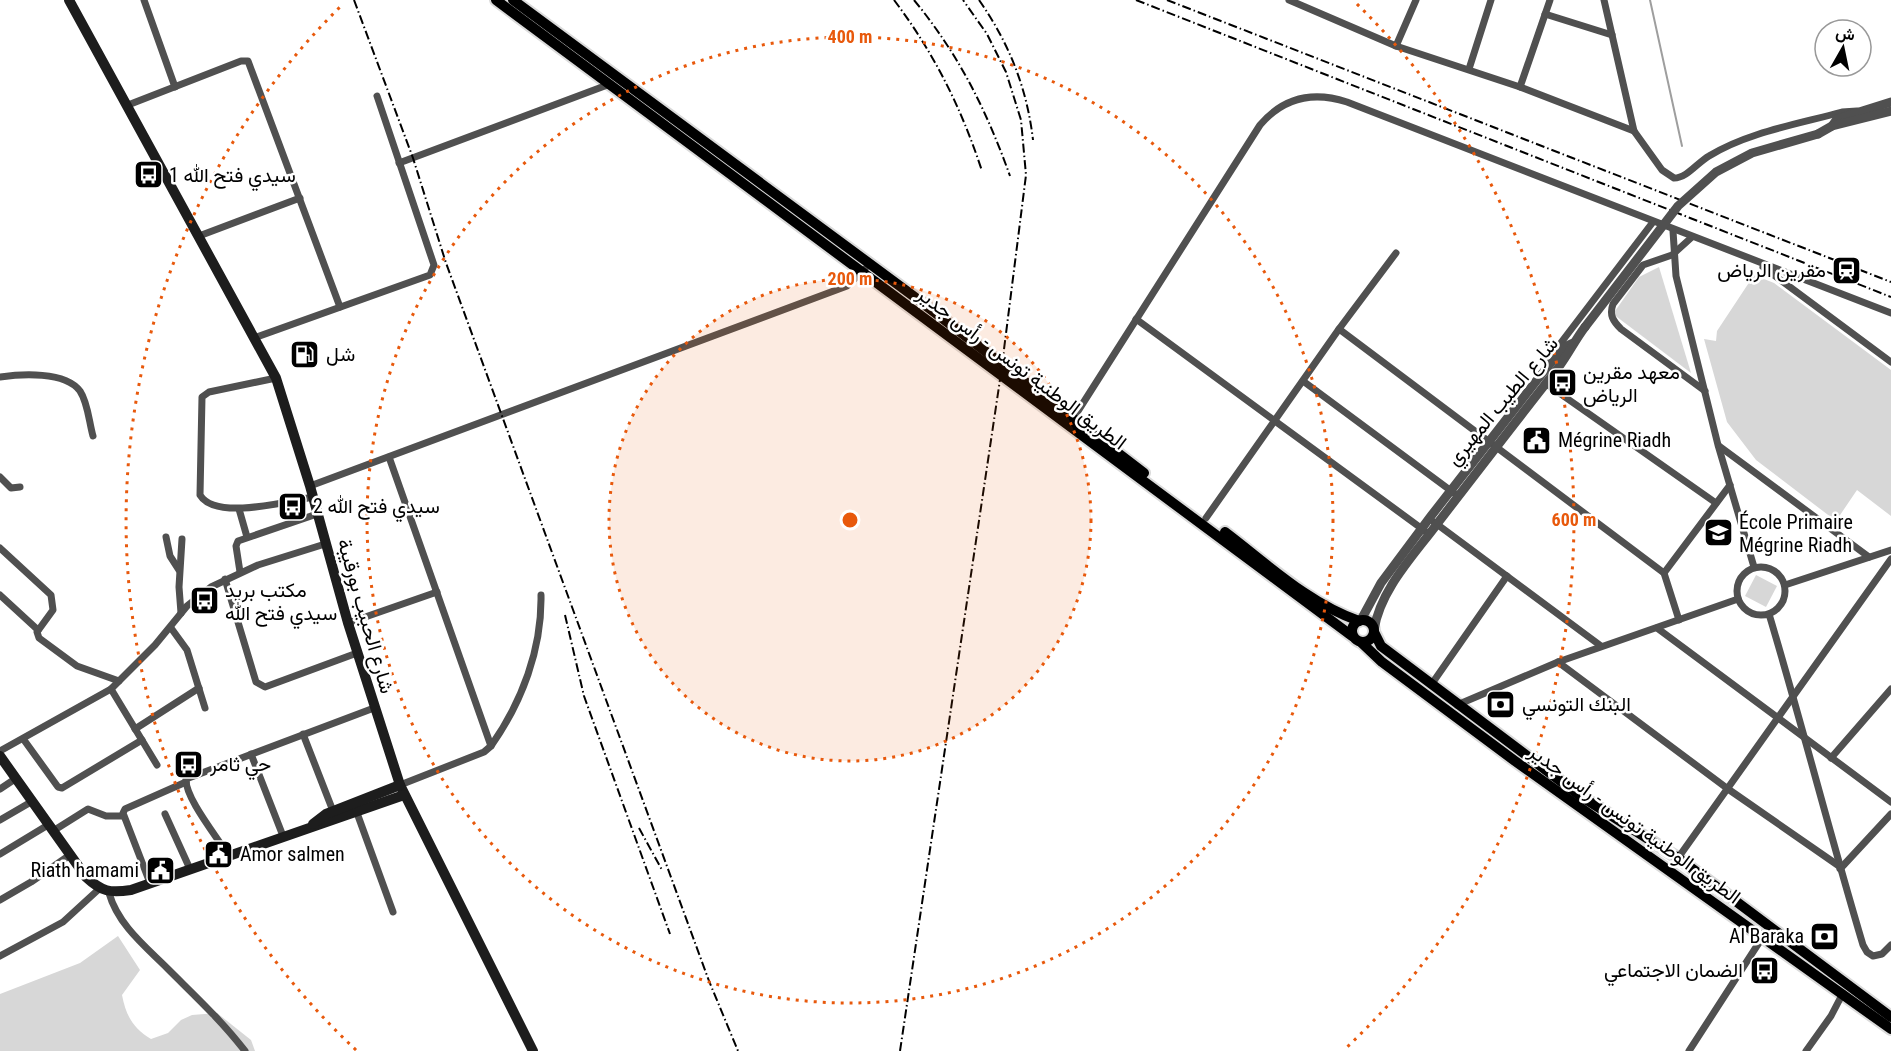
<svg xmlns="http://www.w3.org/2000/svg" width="1891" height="1051" font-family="'Roboto Condensed',Vazirmatn,sans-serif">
	<rect width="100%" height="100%" fill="#fff"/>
	<g fill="#d7d7d7">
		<path d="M1659 267 1691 373 1613 314 1639 277Z"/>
		<path d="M1754 275 1774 283 1891 370V516L1857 490 1836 521 1756 460 1727 422 1704 339 1716 341 1717 331Z"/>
		<path d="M1756 575 1777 586 1766 607 1745 596Z"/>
		<path d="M118 936 140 970 122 995C126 1016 133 1028 151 1039L168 1033 181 1020 192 1015 217 1013 251 1040 255 1051H0V994L80 963Z"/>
	</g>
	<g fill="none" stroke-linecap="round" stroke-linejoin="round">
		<path stroke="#9e9e9e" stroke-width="2" d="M1650 0 1682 146"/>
		<defs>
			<g id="primary">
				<path d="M496 0 1352 636"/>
				<path d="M513 0 912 295 1144 473"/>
				<path d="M1225 532C1266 563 1309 604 1359 621"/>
				<circle cx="1363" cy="631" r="11"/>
				<path d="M1374 632 1381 646 1579 795 1678 858 1891 1017"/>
				<path d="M1362 643 1382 662 1515 761 1891 1029"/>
			</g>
		</defs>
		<use href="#primary" stroke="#dbdbdb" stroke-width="14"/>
		<g stroke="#505050" stroke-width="7">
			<path d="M144 0 175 87"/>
			<path d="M1289 0 1396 46 1520 87 1634 131 1662 170 1674 178C1687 178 1697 163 1709 156 1748 132 1799 124 1842 112L1857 111"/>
			<path d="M1604 0 1634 131"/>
			<path d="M1545 14 1612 35"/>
			<path d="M1396 46 1416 0"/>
			<path d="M1469 69 1491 0"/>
			<path d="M1520 87 1550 0"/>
			<path d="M128 105 241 61H248L340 307"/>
			<path d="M399 163 610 84"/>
			<path d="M1673 231 1676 276 1718 445 1754 567"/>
			<path d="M199 236 300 198"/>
			<path d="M1692 237 1672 255 1643 265 1613 304C1609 315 1613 321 1621 329L1705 391"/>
			<path d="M1763 267 1891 362"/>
			<path d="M1136 319 1425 531"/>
			<path d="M1339 329 1664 573 1679 620"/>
			<path d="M254 338 430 275 434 265 377 96"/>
			<path d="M1547 361 1653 222"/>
			<path d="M0 377C21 374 65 371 80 391 88 403 89 422 93 436"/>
			<path d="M276 378 209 392 202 397 200 495C215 521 289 501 313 497"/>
			<path d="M1303 381 1458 496"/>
			<path d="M1545 383 1716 503"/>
			<path d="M1071 422 1260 125C1283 98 1313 91 1347 102L1891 313"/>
			<path d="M1719 446 1869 557"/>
			<path d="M389 457 491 746"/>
			<path d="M0 477 11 488 20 487"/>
			<path d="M310 486 847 286 865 269"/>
			<path d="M239 509 247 537"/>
			<path d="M1206 518 1339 329 1396 253"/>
			<path d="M1434 522 1601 646"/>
			<path d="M166 537 170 556 179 570"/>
			<path d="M0 548 51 595 53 610 37 632 39 638 77 666 119 681"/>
			<circle cx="1761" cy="591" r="24"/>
			<path d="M240 572 236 546 238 541 317 514"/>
			<path d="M1664 573 1730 485"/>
			<path d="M225 579 256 682 265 687 357 653"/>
			<path d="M1785 585 1891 550"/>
			<path d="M0 595 38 630"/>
			<path d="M181 613 179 587 182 539"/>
			<path d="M1769 614C1802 724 1830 835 1863 945L1867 952 1873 956 1882 954 1891 945"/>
			<path d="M348 623 437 592"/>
			<path d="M171 628 187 650 205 708"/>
			<path d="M1657 628 1891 802"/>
			<path d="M1558 662 1728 789 1839 866"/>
			<path d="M1431 685 1507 576"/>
			<path d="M111 689 157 765"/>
			<path d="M1457 705 1558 662 1738 599"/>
			<path d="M135 729 199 688"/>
			<path d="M303 734 333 811"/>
			<path d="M24 740 58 787 62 788 142 740"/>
			<path d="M0 751 111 689 155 645 187 606 211 587 258 565 325 544"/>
			<path d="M251 754 283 836"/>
			<path d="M1831 758 1891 689"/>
			<path d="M400 785 484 752 491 746C522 702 542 649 541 595"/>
			<path d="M0 789 15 779"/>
			<path d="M357 813 393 912"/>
			<path d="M165 814 190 869"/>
			<path d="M0 820 31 802"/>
			<path d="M53 831 88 809 106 816H123"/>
			<path d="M0 854 48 825"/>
			<path d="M228 855C218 838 185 798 186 779L374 708"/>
			<path d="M1678 858 1891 559"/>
			<path d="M1840 869 1891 814"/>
			<path d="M150 883 123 813 125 809 186 782"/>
			<path d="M109 893C118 925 146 947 168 969 195 996 222 1021 245 1051"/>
			<path d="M0 900 31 882 70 855"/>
			<path d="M0 956 63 922 99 889"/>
			<path d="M1689 1051 1762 938"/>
			<path d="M1806 1051 1831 1016 1843 993"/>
		</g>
		<g stroke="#505050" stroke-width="9">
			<path d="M1832 126 1837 119 1891 102"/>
			<path d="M1818 134 1832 126 1891 111"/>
			<path d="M1361 620 1381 583 1431 516 1537 380 1564 347 1573 343"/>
			<path d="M1374 630C1380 590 1414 555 1437 524 1477 472 1517 420 1558 368 1568 355 1575 340 1585 327"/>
		</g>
		<g stroke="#1d1d1d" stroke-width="10">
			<path d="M69 0 276 378 310 486 348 623 400 785 533 1051"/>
			<path d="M0 756 86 877C102 892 110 893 131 890L404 795"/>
			<path d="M313 824 326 814 400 785"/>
		</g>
		<use href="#primary" stroke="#000" stroke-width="10"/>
		<g stroke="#000" stroke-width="2" stroke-dasharray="9 3 1.5 3" stroke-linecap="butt">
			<path d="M354 0 413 158 446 263 709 981 738 1051"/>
			<path d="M894 0C934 53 961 107 982 171"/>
			<path d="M914 0C959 55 986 109 1010 176"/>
			<path d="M979 0C1009 43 1027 88 1033 140"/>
			<path d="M1136 0 1891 297"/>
			<path d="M1167 0 1891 282"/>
			<path d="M565 615 584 696 670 934"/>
			<path d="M639 828 662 870"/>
			<path d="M900 1051 1001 373 1026 175 1021 120 1006 72 987 34 963 0"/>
		</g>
		<path stroke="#505050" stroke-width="9" d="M1585 327 1678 206 1716 172 1752 153 1818 134"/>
	</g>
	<circle cx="850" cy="520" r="241" fill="#e8590c" fill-opacity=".12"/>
	<g fill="none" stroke="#e8590c" stroke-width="3" stroke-dasharray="3 6">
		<circle cx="850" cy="520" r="241"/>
		<circle cx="850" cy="520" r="483"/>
		<path d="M356 1050A724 724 0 0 1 343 4M1357 4A724 724 0 0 1 1344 1050"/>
	</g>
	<defs>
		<symbol id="bus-square" viewBox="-11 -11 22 22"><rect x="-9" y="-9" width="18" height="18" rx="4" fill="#000" stroke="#fff"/><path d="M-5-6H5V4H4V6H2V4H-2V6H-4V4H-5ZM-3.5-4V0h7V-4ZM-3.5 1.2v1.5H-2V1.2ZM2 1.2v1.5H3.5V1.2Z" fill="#fff"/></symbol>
		<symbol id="station-square" viewBox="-11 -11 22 22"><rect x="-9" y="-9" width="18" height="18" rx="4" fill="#000" stroke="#fff"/><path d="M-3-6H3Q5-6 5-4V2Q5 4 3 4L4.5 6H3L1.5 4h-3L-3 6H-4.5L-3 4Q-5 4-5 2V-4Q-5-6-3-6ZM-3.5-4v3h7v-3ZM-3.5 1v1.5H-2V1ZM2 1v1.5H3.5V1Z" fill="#fff"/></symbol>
		<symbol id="fuel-square" viewBox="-11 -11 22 22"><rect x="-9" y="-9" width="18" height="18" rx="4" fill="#000" stroke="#fff"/><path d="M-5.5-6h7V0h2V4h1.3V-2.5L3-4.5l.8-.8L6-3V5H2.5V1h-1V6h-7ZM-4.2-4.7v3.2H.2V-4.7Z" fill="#fff"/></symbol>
		<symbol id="civic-square" viewBox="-11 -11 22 22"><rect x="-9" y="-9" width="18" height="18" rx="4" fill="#000" stroke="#fff"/><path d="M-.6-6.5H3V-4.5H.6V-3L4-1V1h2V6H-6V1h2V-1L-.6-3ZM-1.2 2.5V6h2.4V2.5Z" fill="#fff"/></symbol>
		<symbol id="school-square" viewBox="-11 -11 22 22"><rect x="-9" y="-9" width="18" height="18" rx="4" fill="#000" stroke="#fff"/><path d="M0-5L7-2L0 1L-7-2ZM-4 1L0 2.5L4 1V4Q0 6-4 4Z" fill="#fff"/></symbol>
		<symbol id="bank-square" viewBox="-11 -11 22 22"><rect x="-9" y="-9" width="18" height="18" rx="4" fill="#000" stroke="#fff"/><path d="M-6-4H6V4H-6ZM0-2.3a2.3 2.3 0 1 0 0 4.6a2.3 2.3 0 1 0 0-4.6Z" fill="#fff"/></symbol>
	</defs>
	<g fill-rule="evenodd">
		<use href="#bus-square" x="132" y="158" width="33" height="33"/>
		<use href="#station-square" x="1830" y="254" width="33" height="33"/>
		<use href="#fuel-square" x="288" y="338" width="33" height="33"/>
		<use href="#bus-square" x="1546" y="366" width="33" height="33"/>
		<use href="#civic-square" x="1520" y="424" width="33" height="33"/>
		<use href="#bus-square" x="276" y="490" width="33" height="33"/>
		<use href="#school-square" x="1702" y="516" width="33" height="33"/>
		<use href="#bus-square" x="188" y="584" width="33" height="33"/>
		<use href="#bank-square" x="1484" y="688" width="33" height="33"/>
		<use href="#bus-square" x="172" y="748" width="33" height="33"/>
		<use href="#civic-square" x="202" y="838" width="33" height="33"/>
		<use href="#civic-square" x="144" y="854" width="33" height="33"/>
		<use href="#bank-square" x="1808" y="920" width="33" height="33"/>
		<use href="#bus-square" x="1748" y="954" width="33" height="33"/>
	</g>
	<g text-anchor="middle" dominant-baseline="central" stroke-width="5" stroke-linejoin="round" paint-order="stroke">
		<g font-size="20" fill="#000" stroke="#fff" text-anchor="start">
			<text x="169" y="175">سيدي فتح الله 1</text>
			<text x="1826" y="270" text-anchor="end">مقرين الرياض</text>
			<text x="326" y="354">شل</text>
			<text x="1583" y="372">معهد مقرين<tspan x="1583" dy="23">الرياض</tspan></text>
			<text x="1558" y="440">Mégrine Riadh</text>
			<text x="313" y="506">2 سيدي فتح الله</text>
			<text x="1739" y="522">École Primaire<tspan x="1739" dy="23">Mégrine Riadh</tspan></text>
			<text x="225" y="590">مكتب بريد<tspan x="225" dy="23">سيدي فتح الله</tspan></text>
			<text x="1522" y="704">البنك التونسي</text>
			<text x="210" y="764">حي ثامر</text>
			<text x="240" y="854">Amor salmen</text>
			<text x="139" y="870" text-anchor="end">Riath hamami</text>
			<text x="1804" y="936" text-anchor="end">Al Baraka</text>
			<text x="1743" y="970" text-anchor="end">الضمان الاجتماعي</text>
		</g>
		<g font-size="20" fill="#000" stroke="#fff">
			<text transform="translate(1022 368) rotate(37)">الطريق الوطنية تونس - رأس جدير</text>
			<text transform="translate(1502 401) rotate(-50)">شارع الطيب المهيري</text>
			<text transform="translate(366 616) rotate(74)">شارع الحبيب بورقيبة</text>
			<text transform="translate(1635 824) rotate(36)">الطريق الوطنية تونس - رأس جدير</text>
		</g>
	</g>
	<circle cx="850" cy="520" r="9" fill="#e8590c" stroke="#fff" stroke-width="3"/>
	<g font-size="18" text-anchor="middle" font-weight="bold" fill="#e8590c" stroke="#fff" stroke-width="5" stroke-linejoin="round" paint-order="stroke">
		<text x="850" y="43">400 m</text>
		<text x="850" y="285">200 m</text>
		<text x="1574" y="526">600 m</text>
	</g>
	<g transform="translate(1843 48) rotate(9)"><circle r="28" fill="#ffffff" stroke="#999999" stroke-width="1.5"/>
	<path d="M0-4.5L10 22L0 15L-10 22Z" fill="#000000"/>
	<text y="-9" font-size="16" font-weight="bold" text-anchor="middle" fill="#000000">ش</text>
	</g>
</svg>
